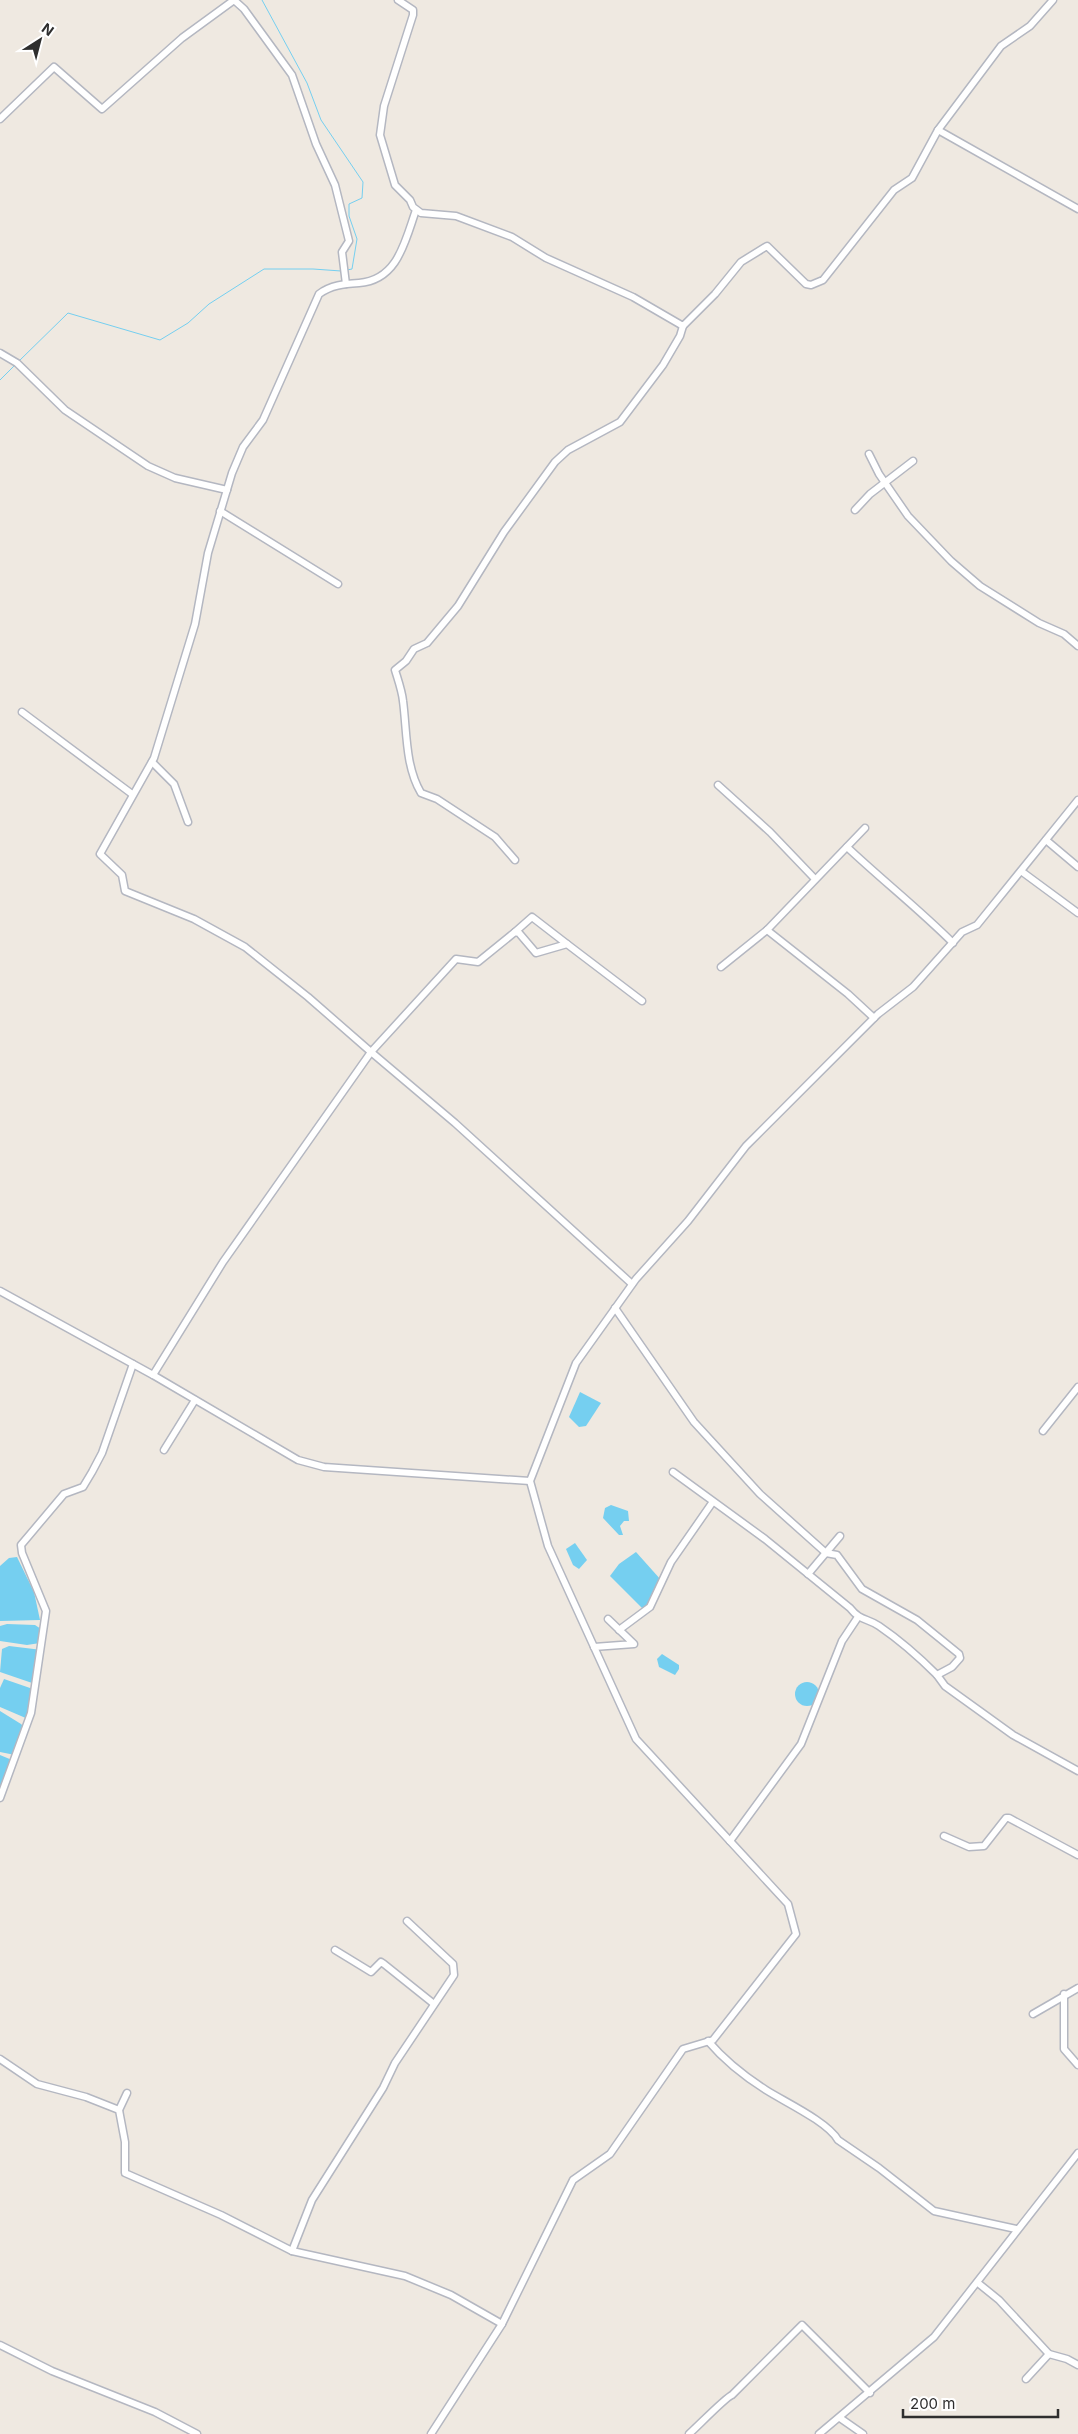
<svg xmlns="http://www.w3.org/2000/svg" width="1078" height="2434" font-family="Inter,sans-serif">
	<rect width="100%" height="100%" fill="#efe9e1"/>
	<g fill="#75cff0">
		<path d="M580 1392 601 1403 586 1426 579 1427 569 1417Z"/>
		<path d="M611 1505 628 1511 629 1521H624L620 1526 623 1535H619L603 1518 605 1508Z"/>
		<path d="M575 1543 587 1560 579 1569 573 1565 566 1549Z"/>
		<path d="M636 1552 661 1580 644 1610 610 1576 619 1564Z"/>
		<path d="M17 1557 34 1592 40 1620 0 1621V1566L9 1558Z"/>
		<path d="M7 1624 35 1625 41 1629 40 1643 27 1645 0 1641V1626Z"/>
		<path d="M9 1646 42 1650 35 1684 0 1672 2 1649Z"/>
		<path d="M662 1654 679 1665V1669L675 1675 659 1667 657 1659Z"/>
		<path d="M4 1679 30 1688 35 1695 28 1719 0 1707V1688Z"/>
		<circle cx="807" cy="1694" r="12"/>
		<path d="M0 1711 21 1724 26 1729 15 1755 0 1752Z"/>
		<path d="M0 1755 12 1760 0 1793Z"/>
	</g>
	<g fill="none" stroke-linecap="round" stroke-linejoin="round">
		<g stroke="#75cff0" stroke-width="1">
			<path d="M262 0 307 83 321 120 363 182 362 198 349 204V216L357 239 352 269 347 270"/>
			<path d="M18 362 68 313 160 340 188 323 209 304 264 269H313L341 271"/>
			<path d="M0 380 15 365"/>
		</g>
		<defs>
			<g id="minor">
				<path d="M234 0 244 9 292 75 316 144 335 185 349 241 342 252 346 284"/>
				<path d="M398 0 413 10V15L384 106 380 135 395 185 410 200 413 207 421 213 456 216 512 237 546 258 633 297 683 326 715 294 741 262 767 246 806 284 811 285 823 280 894 190 912 178 938 130 1001 46 1030 26 1053 0"/>
				<path d="M0 119 54 67 102 109 182 38 234 0"/>
				<path d="M938 130 1078 209"/>
				<path d="M416 210C405 241 398 280 359 283 344 284 331 285 319 294L263 420 243 447 232 473 208 553 195 624 154 758 100 854 122 875 125 891 194 919 245 947 308 997 371 1052 456 959 478 962 515 932 519 933 536 953 567 944 642 1001"/>
				<path d="M0 353 17 363 65 410 148 466 175 478 227 490"/>
				<path d="M869 454 879 474 908 516 951 561 980 586 1039 623 1064 634 1078 646"/>
				<path d="M855 510 870 494 913 461"/>
				<path d="M220 511 338 584"/>
				<path d="M22 712 132 794"/>
				<path d="M152 762 174 784 188 822"/>
				<path d="M718 785 770 832 815 879"/>
				<path d="M1046 840 1078 867"/>
				<path d="M847 847C882 880 919 909 953 943"/>
				<path d="M515 860 495 837 437 799 421 793C405 766 407 731 403 701 402 691 398 680 395 670L406 661 414 649 427 643 458 606 504 532 555 462 568 450 620 422 663 365 680 336 683 326"/>
				<path d="M1021 871 1078 913"/>
				<path d="M767 930 848 994 874 1018"/>
				<path d="M515 932 532 917 567 944"/>
				<path d="M721 967 767 930 865 828"/>
				<path d="M0 1291 153 1375 298 1460 324 1467 530 1481"/>
				<path d="M615 1308 694 1422 760 1494 826 1553 837 1555 862 1589 917 1620 959 1654 960 1658 952 1667 937 1675 945 1686 1013 1735 1078 1771"/>
				<path d="M153 1375 223 1262 371 1052 455 1123 632 1284"/>
				<path d="M1043 1431 1078 1387"/>
				<path d="M164 1450 195 1400"/>
				<path d="M673 1472 765 1539 850 1608C860 1621 867 1618 879 1626 901 1641 919 1657 937 1675"/>
				<path d="M808 1574 840 1536"/>
				<path d="M619 1630 650 1607 671 1562 712 1503"/>
				<path d="M594 1647 634 1644 608 1619"/>
				<path d="M0 1798 31 1713 46 1611 22 1553 21 1545 64 1494 83 1487 92 1472 102 1453 133 1364"/>
				<path d="M944 1836 969 1847 984 1846 1006 1818H1009L1078 1855"/>
				<path d="M730 1841 801 1744 842 1641 858 1617"/>
				<path d="M335 1950 371 1972 381 1962 384 1964 434 2004"/>
				<path d="M1064 1994V2049L1078 2065"/>
				<path d="M1033 2014 1078 1988"/>
				<path d="M708 2041C725 2061 744 2076 766 2090 785 2102 828 2122 838 2140L879 2168 934 2211 1016 2229"/>
				<path d="M0 2059 37 2084 86 2097 119 2110 125 2142V2173L221 2215 292 2251 405 2276 451 2295 502 2324"/>
				<path d="M119 2110 127 2093"/>
				<path d="M292 2251 312 2200 383 2088 395 2063 454 1975 453 1964 407 1921"/>
				<path d="M978 2283 999 2300 1049 2354 1067 2359 1078 2365"/>
				<path d="M0 2345 52 2371 155 2412 197 2434"/>
				<path d="M1026 2379 1049 2354"/>
				<path d="M840 2418 863 2434"/>
				<path d="M431 2434 502 2324 573 2180 610 2154 683 2049 713 2040 796 1934 788 1904 636 1739 548 1546 530 1481 576 1363 636 1279 688 1221 746 1146 878 1014 913 987 962 932 977 925 1078 800"/>
				<path d="M689 2434C697 2427 726 2397 732 2395L802 2325 870 2393"/>
				<path d="M819 2434 934 2337 1078 2153"/>
			</g>
		</defs>
		<use href="#minor" stroke="#b4b7c1" stroke-width="9"/>
		<use href="#minor" stroke="#fff" stroke-width="6"/>
	</g>
	<g transform="translate(40 40) rotate(36)" stroke="#ffffff" stroke-width="4" paint-order="stroke">
	<path d="M0-4L9 19L0 12L-9 19Z" fill="#2e2e2e"/>
	<text y="-8" font-size="14" font-weight="bold" text-anchor="middle" fill="#2e2e2e">N</text>
	</g>
	<path d="M903 2409v8h155v-8" fill="none" stroke="#2e2e2e" stroke-width="2.5"/>
	<text x="910" y="2409" font-size="15" fill="#2e2e2e" stroke="#ffffff" stroke-width="4" paint-order="stroke">200 m</text>
</svg>
